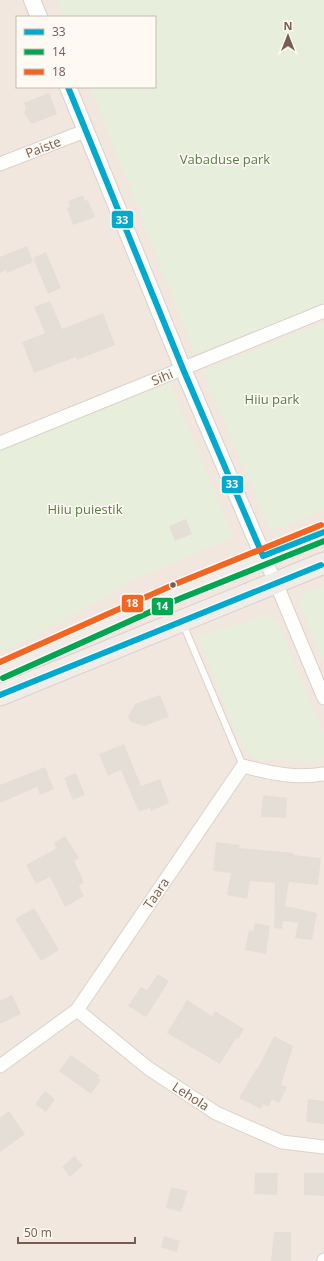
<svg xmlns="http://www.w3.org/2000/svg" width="324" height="1261" font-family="'Open Sans',sans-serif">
	<rect width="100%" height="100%" fill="#f8f5f0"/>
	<path fill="#f1e7de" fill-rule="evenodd" d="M0 0H324V1261H0ZM17 17H155V87H17Z"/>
	<g fill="#e7efdc">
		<path d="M57 0H324V304L195 354 91 87H155V17H64Z"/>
		<path d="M324 323V510L271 531 203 371Z"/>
		<path d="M170 383 233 537 133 580 82 610 20 643 0 651V451Z"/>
		<path d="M324 586V661L299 602 307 592Z"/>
		<path d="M264 616 277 621 324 735V758L320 761 265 760 250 755 237 734 199 637Z"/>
	</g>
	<g fill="#e5ded7">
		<path d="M49 93 57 114 32 124 24 113 26 109 24 103Z"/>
		<path d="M83 195 85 201 88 200 95 217 73 225 67 208 70 207 68 201Z"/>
		<path d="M27 246 33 262 7 273 6 270 0 273V257Z"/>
		<path d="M46 252 61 288 48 294 33 258Z"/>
		<path d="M50 301 62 329 103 313 115 345 77 360 76 357 34 373 22 342 45 333 34 307Z"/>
		<path d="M186 519 192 534 175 541 169 526Z"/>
		<path d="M160 695 169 717 144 726 131 722 128 717 135 704Z"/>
		<path d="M124 744 141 786 160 779 169 803 151 811 150 808 139 812 121 770 108 776 99 754Z"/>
		<path d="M45 767 54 789 40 795 37 787 0 803V785Z"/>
		<path d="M76 773 85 795 73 800 64 778Z"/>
		<path d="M263 795 287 798 286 818 261 817Z"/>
		<path d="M65 836 79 858 74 861 84 882 79 886 84 896 65 907 50 877 36 884 26 865 57 848 54 843Z"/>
		<path d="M216 842 240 845 239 848 294 853V855L321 858 318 885 289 882 285 906 317 913 312 940 295 938 298 923 283 921 282 929 274 928 275 883 250 881 247 899 227 895 231 873 213 871Z"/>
		<path d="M34 908 59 950 41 961 15 919Z"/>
		<path d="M255 923 270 926 266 954 245 950 249 930 253 931Z"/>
		<path d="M158 974 169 981 146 1017 128 1006 141 987 147 990Z"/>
		<path d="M12 995 21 1014 0 1024V1001Z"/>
		<path d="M187 1000 212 1016 215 1011 244 1029 238 1039 236 1038 220 1064 167 1033Z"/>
		<path d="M274 1036 293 1046 281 1085 287 1087 279 1103 272 1100 268 1107 263 1104 261 1109 239 1098 257 1068H258Z"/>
		<path d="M71 1055 100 1076 98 1078 101 1080 91 1094 59 1071Z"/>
		<path d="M45 1091 55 1099 46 1112 35 1104Z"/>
		<path d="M308 1099 324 1101V1124L306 1122Z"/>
		<path d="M9 1111 25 1134 0 1152V1118Z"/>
		<path d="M74 1156 83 1165 70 1177 62 1167Z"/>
		<path d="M255 1173H278L277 1195 254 1194Z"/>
		<path d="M304 1173H324V1196L304 1195Z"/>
		<path d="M171 1187 188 1191 181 1212 166 1208Z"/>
		<path d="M274 1232H291V1261H271Z"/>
		<path d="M164 1236 180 1241 177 1252 161 1247Z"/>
	</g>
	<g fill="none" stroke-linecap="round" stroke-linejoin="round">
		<defs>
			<path id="service" d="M183 624 243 766"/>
			<g id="minor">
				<path d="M0 164 85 131"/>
				<path d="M0 443 324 311"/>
				<path d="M263 556 276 583 324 698"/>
				<path d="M77 1010 148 1068 216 1113 282 1142 324 1147"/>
				<path d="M0 1066 77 1010 243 766C270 773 296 779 324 774"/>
				<path d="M324 1261V1260"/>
			</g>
			<g id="tertiary">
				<path d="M32 0 39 17"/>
				<path d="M68 87 183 369 263 556"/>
			</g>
			<g id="trunk">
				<path d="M0 671 176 592 324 532"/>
				<path d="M0 695 324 563"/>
			</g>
		</defs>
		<use href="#service" stroke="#d8d2cd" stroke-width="8"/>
		<use href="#minor" stroke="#d8d2cd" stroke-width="15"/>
		<use href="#tertiary" stroke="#d8d2cd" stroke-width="18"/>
		<use href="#trunk" stroke="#d9d1cc" stroke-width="23"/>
		<use href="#service" stroke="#fefefd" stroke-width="6"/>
		<use href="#minor" stroke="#fefefd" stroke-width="13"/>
		<use href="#tertiary" stroke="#fefefd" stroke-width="16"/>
		<use href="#trunk" stroke="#f2ece8" stroke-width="21"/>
		<defs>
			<g id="bus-1">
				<path d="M68 87 183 369 263 556 324 532"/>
				<path d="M0 695 321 565"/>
			</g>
			<path id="bus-2" d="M3 678 179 599 324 541"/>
			<path id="bus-3" d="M0 662 173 585 321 525"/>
		</defs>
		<use href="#bus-1" stroke="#fefaf3" stroke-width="9"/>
		<use href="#bus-2" stroke="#fefaf3" stroke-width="9"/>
		<use href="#bus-3" stroke="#fefaf3" stroke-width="9"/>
		<use href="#bus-1" stroke="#00a9ce" stroke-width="6"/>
		<use href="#bus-2" stroke="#00a651" stroke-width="6"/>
		<use href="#bus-3" stroke="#f26522" stroke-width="6"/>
	</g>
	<circle fill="#775c4f" stroke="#fefaf3" stroke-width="1.5" cx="173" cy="585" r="3.5"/>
	<g text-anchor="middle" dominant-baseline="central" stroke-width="3" stroke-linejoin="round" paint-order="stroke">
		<g font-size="13" fill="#775c4f" stroke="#fefaf3">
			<text transform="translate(43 147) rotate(-21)">Paiste</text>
			<text transform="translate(162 377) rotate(-22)">Sihi</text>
			<text transform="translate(156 893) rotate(-56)">Taara</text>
			<text transform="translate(191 1096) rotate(33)">Lehola</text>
		</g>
		<g font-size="13" fill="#597c47" stroke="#fefaf3">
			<text x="225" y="159">Vabaduse park</text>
			<text x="272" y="399">Hiiu park</text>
			<text x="85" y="509">Hiiu puiestik</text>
		</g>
	</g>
	<g stroke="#fefaf3" stroke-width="1.5">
		<rect x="111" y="210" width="23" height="19" rx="4" fill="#00a9ce"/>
		<rect x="221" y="475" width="23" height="19" rx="4" fill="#00a9ce"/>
		<rect x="121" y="594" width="23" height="19" rx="4" fill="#f26522"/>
		<rect x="151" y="597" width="23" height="19" rx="4" fill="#00a651"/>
	</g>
	<g font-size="11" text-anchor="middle" font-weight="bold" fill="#fff">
		<text x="122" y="224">33</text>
		<text x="232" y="488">33</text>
		<text x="132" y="607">18</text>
		<text x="162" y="610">14</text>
	</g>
	<rect x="16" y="16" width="140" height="72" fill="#fefaf3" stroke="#c8bbb1"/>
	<rect x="24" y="29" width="20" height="6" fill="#00a9ce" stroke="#c8bbb1"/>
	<text x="52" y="36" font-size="12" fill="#775c4f">33</text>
	<rect x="24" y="49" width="20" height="6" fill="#00a651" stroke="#c8bbb1"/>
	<text x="52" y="56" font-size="12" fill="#775c4f">14</text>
	<rect x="24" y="69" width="20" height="6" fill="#f26522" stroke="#c8bbb1"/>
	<text x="52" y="76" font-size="12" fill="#775c4f">18</text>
	<g transform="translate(288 36)" stroke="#fefaf3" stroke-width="3" paint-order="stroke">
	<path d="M0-3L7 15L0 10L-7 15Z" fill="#775c4f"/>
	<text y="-6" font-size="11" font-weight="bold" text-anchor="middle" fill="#775c4f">N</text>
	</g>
	<path d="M18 1237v6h117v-6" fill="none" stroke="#775c4f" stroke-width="2"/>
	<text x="24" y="1237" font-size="12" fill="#775c4f" stroke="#fefaf3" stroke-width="3" paint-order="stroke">50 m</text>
</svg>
